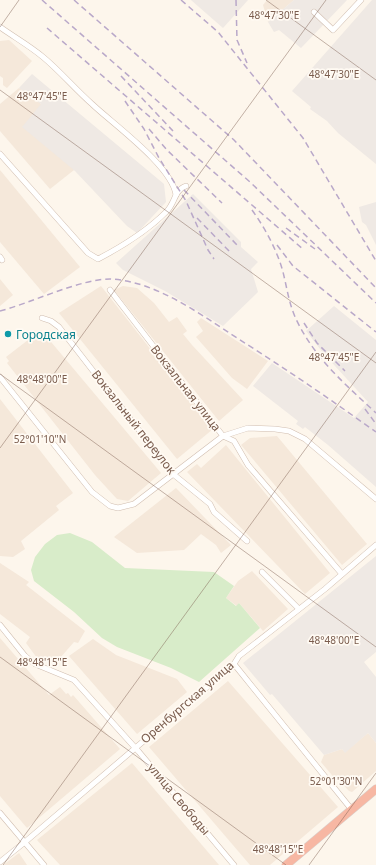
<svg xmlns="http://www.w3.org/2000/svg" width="376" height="865" font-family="'Noto Sans',sans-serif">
	<rect width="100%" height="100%" fill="#fdf6ec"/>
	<g fill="#f5e8da">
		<path d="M267 0H294L268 22 263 5Z"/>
		<path d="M9 40 32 61 7 88 3 85V78L0 76V41Z"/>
		<path d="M19 88 41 104 74 170 50 189 0 131V104Z"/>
		<path d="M0 170 80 267 44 294 0 242Z"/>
		<path d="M0 279 13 295 0 306Z"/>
		<path d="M101 286 213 429 177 459 59 313Z"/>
		<path d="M123 286 137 288 154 303 169 322 177 317 187 331 183 334 192 345 243 400 219 421 114 290Z"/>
		<path d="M201 318 268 361 247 389 232 378 196 337 203 331 197 322Z"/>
		<path d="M41 330 161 473 128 501 117 499 95 475 7 363 9 361 6 357Z"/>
		<path d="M0 399 73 493 56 506 59 510 21 541 25 549 13 557 0 556Z"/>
		<path d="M277 436 367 544 342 565 241 445 250 438Z"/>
		<path d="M226 445 330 573 305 594 187 472 197 464 201 468Z"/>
		<path d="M176 488 231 545 221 553 216 545 201 534 184 550 137 553 114 537Z"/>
		<path d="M0 563 29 582 26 585 85 631 78 643 74 642 53 666 47 659 40 662 26 643 30 637 0 614Z"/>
		<path d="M252 571 288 609 263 631 239 603 237 606 226 598 238 581Z"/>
		<path d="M0 638 49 695 60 687 66 694 68 693 71 697 73 695 120 749 27 828 0 796Z"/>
		<path d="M93 639 116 655 177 679 187 692 137 734 69 656Z"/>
		<path d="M228 681 338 807 270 865H250L149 747Z"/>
		<path d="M368 733 376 743V771L352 792 349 791 338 779 336 780 321 762 324 755 342 749 345 752Z"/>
		<path d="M132 763 219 865H60L37 840Z"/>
		<path d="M19 853 27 865H3Z"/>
	</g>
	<g fill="#efe9e4">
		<path d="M191 0H248L223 28Z"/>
		<path d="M294 0H347L301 48 279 30 274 32 268 22Z"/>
		<path d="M372 0H376V164L338 133 327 121 310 109 311 107 292 91Z"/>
		<path d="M32 74 164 184 166 202 137 233 127 226 75 171 22 127 41 104 19 88Z"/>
		<path d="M193 194 241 242V247L258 262 251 269 258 292 223 326 165 291 123 270 116 263Z"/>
		<path d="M376 202V245L366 225 362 222 359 207Z"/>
		<path d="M334 306 376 340V487L328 445 305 427 303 429 296 424 298 421 253 386 272 363 354 418 368 402 324 354 306 331Z"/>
		<path d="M376 556V652L364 662 376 677V743L368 733 345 753 342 749 324 755 272 694 270 695 243 663Z"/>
	</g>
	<path fill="#d8ecc9" d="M70 533 92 542 125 568 214 572 234 586 226 598 236 606 239 603 260 628 199 682 171 668 117 647 102 638 74 612 34 581 31 570 35 557 45 544 57 535Z"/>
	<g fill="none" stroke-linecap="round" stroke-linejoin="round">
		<defs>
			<g id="minor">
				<path d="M314 12 333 30 361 0"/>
				<path d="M0 27C14 37 30 46 43 57 60 71 75 89 92 104 113 124 172 166 176 195"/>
				<path d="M0 154 88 253 98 259C123 246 146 232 166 212 175 204 174 190 186 186"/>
				<path d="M0 257 2 260"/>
				<path d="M110 290 223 436 234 441 248 465 342 574"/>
				<path d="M42 318 51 321 59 327 173 474 210 504 214 512 247 541"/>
				<path d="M0 377 92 492 110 506 118 508 134 504 223 436 248 428 275 429 289 431 305 439 376 499"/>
				<path d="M262 572 299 609"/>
				<path d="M0 625 25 656 35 664 74 680 139 752 234 865"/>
				<path d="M234 664 352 810"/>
				<path d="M0 813 44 865"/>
				<path d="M0 862 25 842 234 664 239 656 325 589 376 545"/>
			</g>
			<path id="highway" d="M286 865 376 789"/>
		</defs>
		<use href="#minor" stroke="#d1beb0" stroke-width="6"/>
		<use href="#highway" stroke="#dad1cd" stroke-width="9"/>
		<use href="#minor" stroke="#fff" stroke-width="5"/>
		<use href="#highway" stroke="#f7b7a3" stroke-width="8"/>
		<g stroke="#b9a8c9" stroke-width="1.5" stroke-dasharray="6 4" stroke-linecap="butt">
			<path d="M42 0 250 182 376 303"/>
			<path d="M74 0 234 140 376 288"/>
			<path d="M181 0 218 32 303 138 376 261"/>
			<path d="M236 0 237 40 247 63"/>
			<path d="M47 28 304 250"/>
			<path d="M121 76 173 131"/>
			<path d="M125 101 144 129 159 158 186 201 208 250 214 259"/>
			<path d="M149 129 167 150 222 203"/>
			<path d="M184 190 238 246"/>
			<path d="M252 210C265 228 277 250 283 272 287 288 289 304 296 319 315 359 345 384 376 413"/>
			<path d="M197 218 230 252"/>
			<path d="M286 228 315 249"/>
			<path d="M277 245 293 266 376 332"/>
			<path d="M0 311C31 303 80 279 110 279 159 281 208 320 248 345 292 373 334 402 376 432"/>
			<path d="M304 323 317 343 345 371"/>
			<path d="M365 409 376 424"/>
		</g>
	</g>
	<path fill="none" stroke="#7a5c4d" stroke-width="1" stroke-opacity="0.45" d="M266 0 376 80M0 27 19 0M0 90 376 363M0 374 376 647M0 448 326 0M0 657 286 865M3 865 376 352M309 865 376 773"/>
	<circle fill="#0f9aa8" stroke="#fffaf3" stroke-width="1.5" cx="8" cy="334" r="4"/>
	<g text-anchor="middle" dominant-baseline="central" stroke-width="3.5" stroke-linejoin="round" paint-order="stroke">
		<g font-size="12" fill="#0d838f" stroke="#fffaf3" text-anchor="start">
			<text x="16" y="334">Городская</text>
		</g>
		<g font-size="12" fill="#7a5c4d" stroke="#fffaf3">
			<text transform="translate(186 388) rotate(52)">Вокзальная улица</text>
			<text transform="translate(134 422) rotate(52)">Вокзальный переулок</text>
			<text transform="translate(187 702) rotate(-41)">Оренбургская улица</text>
			<text transform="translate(179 799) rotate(50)">улица Свободы</text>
		</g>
	</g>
	<g font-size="10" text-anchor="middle" fill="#7a5c4d" stroke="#fffaf3" stroke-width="3.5" stroke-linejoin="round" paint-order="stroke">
		<text x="274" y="19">48°47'30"E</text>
		<text x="334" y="78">48°47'30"E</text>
		<text x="42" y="100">48°47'45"E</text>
		<text x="334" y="361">48°47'45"E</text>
		<text x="42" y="383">48°48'00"E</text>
		<text x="40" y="443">52°01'10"N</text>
		<text x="334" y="644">48°48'00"E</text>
		<text x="42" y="666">48°48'15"E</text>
		<text x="336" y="785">52°01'30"N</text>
		<text x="278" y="853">48°48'15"E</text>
	</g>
</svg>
